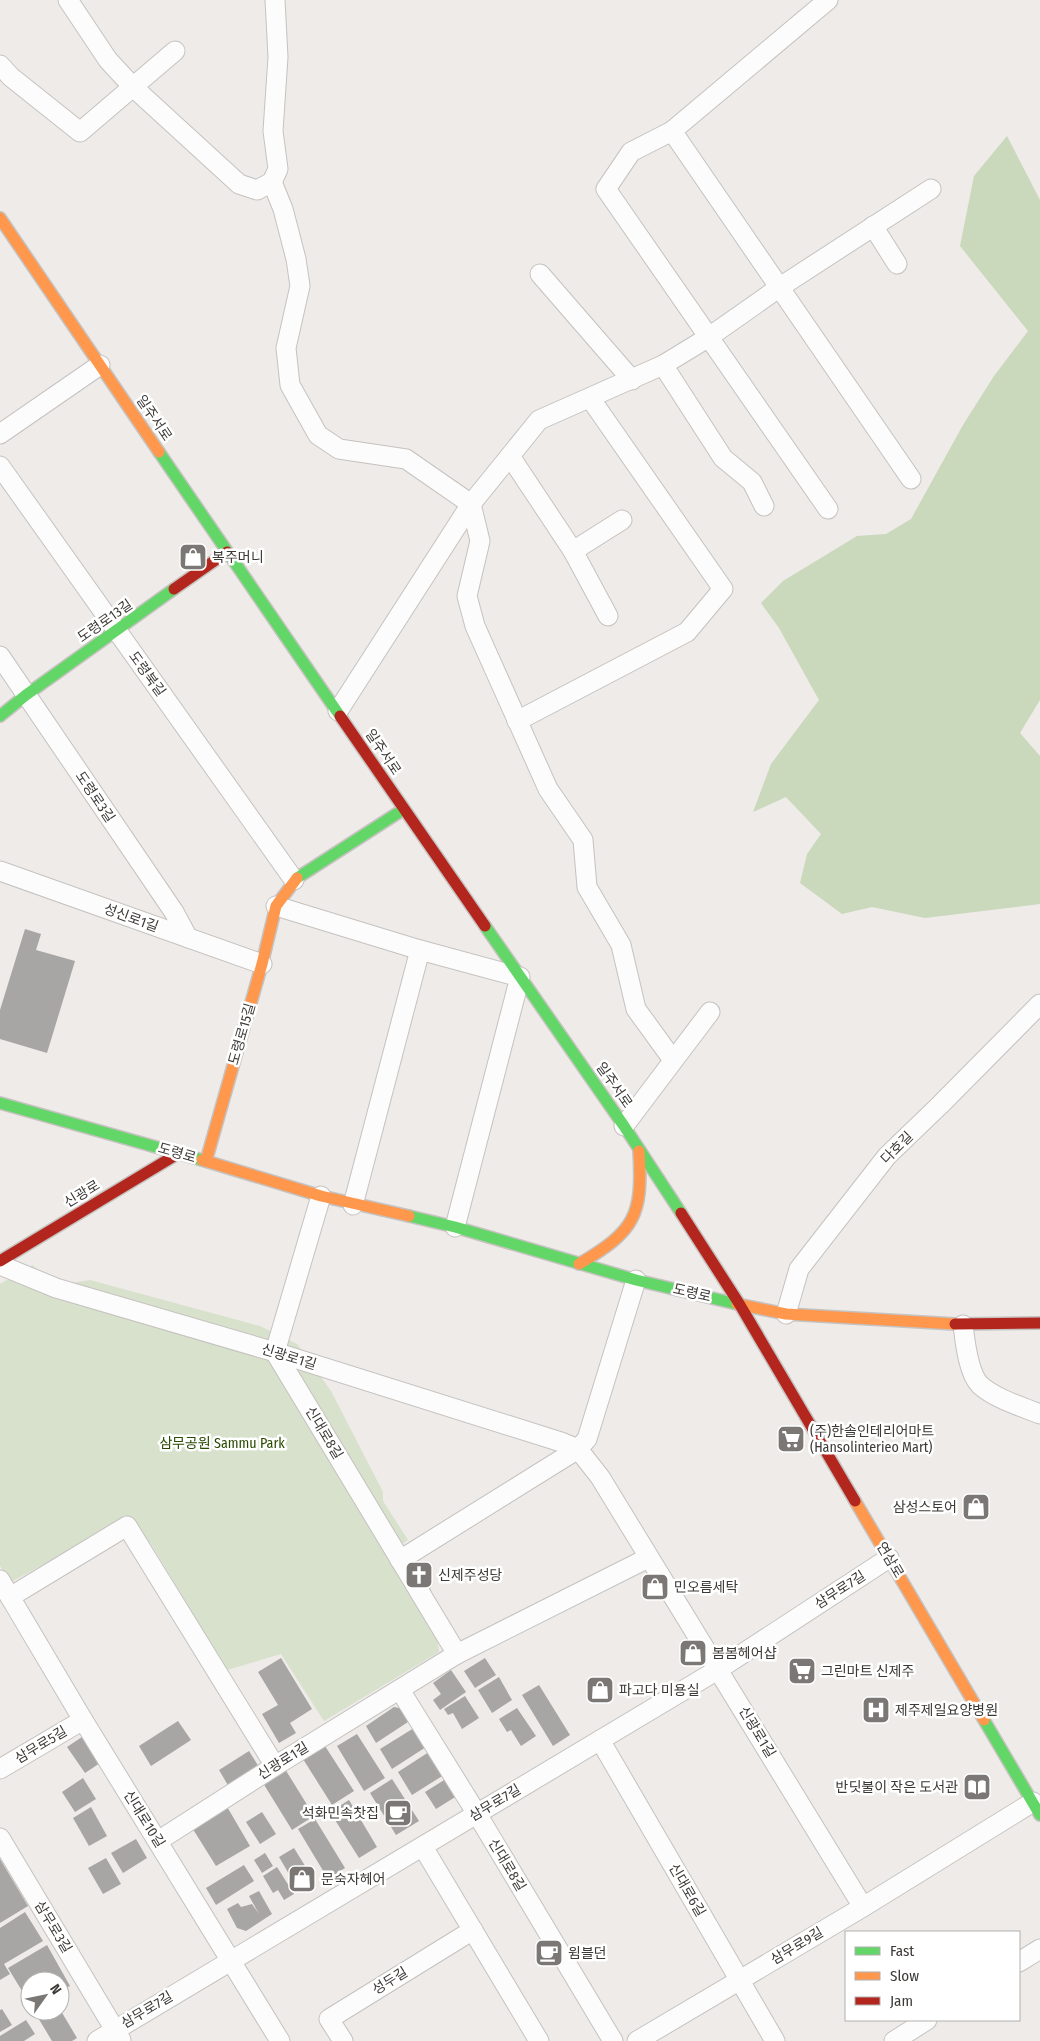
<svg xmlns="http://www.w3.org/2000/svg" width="1040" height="2041" font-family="'Fira Sans Condensed','Noto Sans KR',sans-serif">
	<rect width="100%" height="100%" fill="#eeebe8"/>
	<path fill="#d7e1cb" d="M33 1265 56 1288 71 1283 90 1280 260 1326 297 1344 331 1391 383 1492V1501L408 1540 401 1545 431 1588 439 1652 324 1721 281 1654 227 1670 153 1547 131 1517 11 1582 0 1566V1284Z"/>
	<path fill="#cad8bb" d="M1007 136 1040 200V700L1020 733 1040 756V904L925 918 872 907 842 914 800 883 807 854 821 834 786 797 753 812 771 764 819 700 779 628 761 603 783 581 857 536 886 534 911 519 963 425 994 376 1028 331 960 246 974 176Z"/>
	<g fill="#a7a6a5">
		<path d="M25 929 41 934 36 950 75 961 47 1053 0 1039V1010Z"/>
		<path d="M281 1658 312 1709 290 1723 296 1733 279 1743 262 1714 278 1705 258 1672Z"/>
		<path d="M485 1658 496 1675 475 1688 464 1671Z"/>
		<path d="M451 1670 466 1692 440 1710 433 1700 441 1694 433 1683Z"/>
		<path d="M499 1677 512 1700 492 1713 478 1690Z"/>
		<path d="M539 1685 570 1735 553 1746 522 1695Z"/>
		<path d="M465 1696 479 1718 462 1729 453 1713 448 1715 444 1709Z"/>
		<path d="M394 1707 404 1709 411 1720 376 1743 366 1726Z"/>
		<path d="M517 1708 536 1736 521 1746 511 1730 507 1732 499 1719Z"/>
		<path d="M178 1721 191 1740 151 1766 139 1746Z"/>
		<path d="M414 1728 426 1747 392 1769 380 1749Z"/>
		<path d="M357 1734 385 1778 364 1791 337 1746Z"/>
		<path d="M85 1735 103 1761 85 1773 67 1747Z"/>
		<path d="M325 1746 354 1791 332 1805 303 1759Z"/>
		<path d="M432 1750 447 1773 412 1795 398 1772Z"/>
		<path d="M249 1751 259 1767 229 1787 219 1770Z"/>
		<path d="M285 1769 314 1816 292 1830 263 1783Z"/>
		<path d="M449 1777 460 1794 436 1809 425 1792Z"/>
		<path d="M83 1778 96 1799 75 1812 62 1792Z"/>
		<path d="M392 1779 419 1821 396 1835 370 1793Z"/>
		<path d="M349 1800 377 1847 359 1858 330 1812Z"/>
		<path d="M226 1805 250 1846 216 1866 191 1826Z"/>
		<path d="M91 1807 107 1836 89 1846 73 1818Z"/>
		<path d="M262 1812 276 1834 260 1844 246 1822Z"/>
		<path d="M315 1819 345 1868 328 1879 298 1829Z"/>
		<path d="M136 1839 147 1858 123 1873 111 1853Z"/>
		<path d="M294 1848 315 1882 299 1891 279 1857Z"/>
		<path d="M265 1853 273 1866 262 1873 254 1860Z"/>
		<path d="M106 1858 121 1884 103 1894 88 1868Z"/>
		<path d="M0 1859 28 1906 0 1923Z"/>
		<path d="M244 1865 254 1881 216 1905 206 1888Z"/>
		<path d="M277 1867 294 1894 284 1900 278 1890 273 1893 263 1876Z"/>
		<path d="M259 1891 272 1914 246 1931 237 1928 227 1909 238 1903 241 1907 252 1904 259 1914 249 1896Z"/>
		<path d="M25 1912 43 1941 4 1964 10 1974 0 1980V1928Z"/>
		<path d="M47 1945 70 1986 60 1991V1981H30V2004L8 1968Z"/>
		<path d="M2 2009 12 2025 0 2032V2010Z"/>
		<path d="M34 2011H61L77 2038 72 2041H52Z"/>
		<path d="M26 2020 35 2034 24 2041H0V2036Z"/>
	</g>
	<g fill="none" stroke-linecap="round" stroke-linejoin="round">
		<defs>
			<g id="street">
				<path d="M68 0 108 60 133 87 239 184 257 190 272 182 278 169 273 131 278 57 275 0"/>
				<path d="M828 0 672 131 631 152 606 189 828 509"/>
				<path d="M0 65 11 77 80 132 175 51"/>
				<path d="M672 131 911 479"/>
				<path d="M272 182 283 209 296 259 300 286 286 348 290 385 318 435 339 449 406 459 471 504 480 541 467 596 475 626 548 789 583 840 587 887 621 945 636 1009 673 1060"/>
				<path d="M873 226 897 264"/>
				<path d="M540 274 632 380"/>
				<path d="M663 365 723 458 752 482 764 506"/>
				<path d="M0 434 100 365"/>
				<path d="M510 456 573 551 608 616"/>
				<path d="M0 466 294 880"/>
				<path d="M573 551 622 520"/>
				<path d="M0 656 174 912 188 938"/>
				<path d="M338 711 471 504 539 420 663 365 709 337 780 287 931 189"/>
				<path d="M517 721 687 632 723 589 590 398"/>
				<path d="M0 871 262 964"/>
				<path d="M276 906 420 950 520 977 455 1227"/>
				<path d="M624 1126 710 1012"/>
				<path d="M321 1196 275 1352 457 1654"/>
				<path d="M353 1205 420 950"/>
				<path d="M0 1265 56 1288 275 1352 561 1442 578 1449 600 1477 863 1907"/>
				<path d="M786 1314 799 1269 887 1156 940 1105 1040 1004"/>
				<path d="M963 1325C965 1341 968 1373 980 1385 994 1398 1022 1407 1040 1414"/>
				<path d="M400 1560 578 1449 587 1439 636 1280"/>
				<path d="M0 1580 83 1720 280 2041"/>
				<path d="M10 1597 127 1526 275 1766"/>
				<path d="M400 1690 477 1814 613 2041"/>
				<path d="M600 1740 775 2041"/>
				<path d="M0 1769 83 1720"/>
				<path d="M0 1838 121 2040"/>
				<path d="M158 1841 275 1766 457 1654 648 1558"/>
				<path d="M423 1847 539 2041"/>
				<path d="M1019 1962 1040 1949"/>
				<path d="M97 2041 719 1669 889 1558"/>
				<path d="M343 2041 329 2019 473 1930"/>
				<path d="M637 2041 863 1907 1033 1802"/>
				<path d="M894 2041 927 2020"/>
			</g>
			<g id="fast">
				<path d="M159 452 340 716"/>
				<path d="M0 716 26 695 174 589"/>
				<path d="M297 878 404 809"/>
				<path d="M485 926 624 1126 681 1213"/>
				<path d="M0 1103 202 1160"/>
				<path d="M409 1216 455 1227 636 1280 737 1304"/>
				<path d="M984 1720 1040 1815"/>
			</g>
			<g id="slow">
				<path d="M0 218 159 452"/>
				<path d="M202 1160 321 1196 409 1216"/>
				<path d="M206 1161 262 964 276 906 297 878"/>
				<path d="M579 1264C635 1231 643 1216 639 1151"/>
				<path d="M737 1304 786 1314 955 1324"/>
				<path d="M855 1501 984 1720"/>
			</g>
			<g id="jam">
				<path d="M174 589 227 552"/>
				<path d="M340 716 485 926"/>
				<path d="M681 1213 740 1305 855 1501"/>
				<path d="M0 1261 179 1153"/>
				<path d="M955 1324 1040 1323"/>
			</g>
		</defs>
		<use href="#street" stroke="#c5c2c0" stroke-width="21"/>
		<use href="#fast" stroke="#c5c2c0" stroke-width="14"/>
		<use href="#slow" stroke="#c5c2c0" stroke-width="14"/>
		<use href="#jam" stroke="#c5c2c0" stroke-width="14"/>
		<use href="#street" stroke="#fcfcfc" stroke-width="19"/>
		<use href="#fast" stroke="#63d668" stroke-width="11"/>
		<use href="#slow" stroke="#ff974d" stroke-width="11"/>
		<use href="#jam" stroke="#b3261e" stroke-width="11"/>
	</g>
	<defs>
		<symbol id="shop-square" viewBox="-11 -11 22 22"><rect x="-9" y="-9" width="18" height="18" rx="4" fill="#7a7775" stroke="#fff"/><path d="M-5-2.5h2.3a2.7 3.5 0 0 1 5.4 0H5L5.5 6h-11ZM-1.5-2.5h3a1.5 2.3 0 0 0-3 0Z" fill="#fff"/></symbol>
		<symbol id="supermarket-square" viewBox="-11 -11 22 22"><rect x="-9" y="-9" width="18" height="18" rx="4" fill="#7a7775" stroke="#fff"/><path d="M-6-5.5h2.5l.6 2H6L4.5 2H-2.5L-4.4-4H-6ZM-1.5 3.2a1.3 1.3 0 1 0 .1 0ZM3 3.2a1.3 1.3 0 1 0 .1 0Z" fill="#fff"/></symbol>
		<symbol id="church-square" viewBox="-11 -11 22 22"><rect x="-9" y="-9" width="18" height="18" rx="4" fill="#7a7775" stroke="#fff"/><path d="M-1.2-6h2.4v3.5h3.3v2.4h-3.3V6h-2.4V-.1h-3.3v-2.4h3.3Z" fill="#fff"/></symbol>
		<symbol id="hospital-square" viewBox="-11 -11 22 22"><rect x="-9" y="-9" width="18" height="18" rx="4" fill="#7a7775" stroke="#fff"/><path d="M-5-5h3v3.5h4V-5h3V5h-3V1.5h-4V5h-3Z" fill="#fff"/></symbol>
		<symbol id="library-square" viewBox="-11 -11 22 22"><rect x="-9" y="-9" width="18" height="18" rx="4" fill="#7a7775" stroke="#fff"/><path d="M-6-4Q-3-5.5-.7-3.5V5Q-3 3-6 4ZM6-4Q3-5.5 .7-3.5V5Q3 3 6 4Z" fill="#fff"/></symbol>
		<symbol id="cafe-square" viewBox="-11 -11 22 22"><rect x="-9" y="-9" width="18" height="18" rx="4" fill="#7a7775" stroke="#fff"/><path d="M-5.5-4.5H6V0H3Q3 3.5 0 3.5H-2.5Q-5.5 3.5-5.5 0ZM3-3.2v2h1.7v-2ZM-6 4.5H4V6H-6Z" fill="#fff"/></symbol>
	</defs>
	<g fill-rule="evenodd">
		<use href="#shop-square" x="177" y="541" width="32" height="32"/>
		<use href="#supermarket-square" x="775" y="1423" width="32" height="32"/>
		<use href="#shop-square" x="960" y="1491" width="32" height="32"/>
		<use href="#church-square" x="403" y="1559" width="32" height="32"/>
		<use href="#shop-square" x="639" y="1571" width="32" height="32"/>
		<use href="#shop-square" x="677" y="1637" width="32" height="32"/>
		<use href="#supermarket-square" x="786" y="1655" width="32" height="32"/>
		<use href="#shop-square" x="584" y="1674" width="32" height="32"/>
		<use href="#hospital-square" x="860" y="1694" width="32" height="32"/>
		<use href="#library-square" x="961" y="1771" width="32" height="32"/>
		<use href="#cafe-square" x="382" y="1797" width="32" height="32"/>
		<use href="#shop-square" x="286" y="1863" width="32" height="32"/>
		<use href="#cafe-square" x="533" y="1937" width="32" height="32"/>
	</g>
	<g text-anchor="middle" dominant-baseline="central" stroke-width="5" stroke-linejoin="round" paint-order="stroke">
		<g font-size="14" fill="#3c3937" stroke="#fff">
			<text transform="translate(154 418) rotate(56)">일주서로</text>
			<text transform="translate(105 621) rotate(-35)">도령로13길</text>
			<text transform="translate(147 674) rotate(54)">도령북길</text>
			<text transform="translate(383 752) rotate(56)">일주서로</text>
			<text transform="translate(95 797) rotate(56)">도령로3길</text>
			<text transform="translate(131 918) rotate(20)">성신로1길</text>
			<text transform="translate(242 1034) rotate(-74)">도령로15길</text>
			<text transform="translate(614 1085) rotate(55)">일주서로</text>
			<text transform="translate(897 1148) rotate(-45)">다호길</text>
			<text transform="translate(177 1153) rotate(16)">도령로</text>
			<text transform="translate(82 1194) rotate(-31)">신광로</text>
			<text transform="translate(692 1293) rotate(13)">도령로</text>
			<text transform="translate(289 1357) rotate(17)">신광로1길</text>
			<text transform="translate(324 1433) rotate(59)">신대로8길</text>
			<text transform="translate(890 1560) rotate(59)">연삼로</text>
			<text transform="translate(840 1590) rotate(-33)">삼무로7길</text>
			<text transform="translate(757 1732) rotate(59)">신광로1길</text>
			<text transform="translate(41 1745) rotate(-31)">삼무로5길</text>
			<text transform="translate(283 1761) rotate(-32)">신광로1길</text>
			<text transform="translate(495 1803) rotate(-31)">삼무로7길</text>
			<text transform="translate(144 1819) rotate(58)">신대로10길</text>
			<text transform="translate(507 1865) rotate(59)">신대로8길</text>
			<text transform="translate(687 1890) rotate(60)">신대로6길</text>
			<text transform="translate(53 1927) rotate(59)">삼무로3길</text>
			<text transform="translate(797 1946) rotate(-31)">삼무로9길</text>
			<text transform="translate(390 1981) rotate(-32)">성두길</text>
			<text transform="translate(147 2010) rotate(-31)">삼무로7길</text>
		</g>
		<g font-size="14" fill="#3c3937" stroke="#fff" text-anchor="start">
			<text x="212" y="557">복주머니</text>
			<text x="810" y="1431">(주)한솔인테리어마트<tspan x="810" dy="16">(Hansolinterieo Mart)</tspan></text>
			<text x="957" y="1507" text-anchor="end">삼성스토어</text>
			<text x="438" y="1575">신제주성당</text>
			<text x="674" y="1587">민오름세탁</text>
			<text x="712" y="1653">봄봄헤어샵</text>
			<text x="821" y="1671">그린마트 신제주</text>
			<text x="619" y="1690">파고다 미용실</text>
			<text x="895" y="1710">제주제일요양병원</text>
			<text x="958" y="1787" text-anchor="end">반딧불이 작은 도서관</text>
			<text x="379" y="1813" text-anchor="end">석화민속찻집</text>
			<text x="321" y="1879">문숙자헤어</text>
			<text x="568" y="1953">윔블던</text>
		</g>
		<g font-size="14" fill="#2b4b00" stroke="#fff">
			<text x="222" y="1443">삼무공원 Sammu Park</text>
		</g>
	</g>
	<rect x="845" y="1931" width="175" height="90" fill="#ffffff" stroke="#b1b0af"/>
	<rect x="855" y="1947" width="25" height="8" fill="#63d668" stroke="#b1b0af"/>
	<text x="890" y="1956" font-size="15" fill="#3c3937">Fast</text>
	<rect x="855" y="1972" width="25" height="8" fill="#ff974d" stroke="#b1b0af"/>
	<text x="890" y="1981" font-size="15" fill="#3c3937">Slow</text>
	<rect x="855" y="1997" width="25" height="8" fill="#b3261e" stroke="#b1b0af"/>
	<text x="890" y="2006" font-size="15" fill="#3c3937">Jam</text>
	<g transform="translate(45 1996) rotate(57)"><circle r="24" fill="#ffffff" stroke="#b1b0af"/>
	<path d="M0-4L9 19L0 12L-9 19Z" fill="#7a7775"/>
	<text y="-8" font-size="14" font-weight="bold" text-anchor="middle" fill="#3c3937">N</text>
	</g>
</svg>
